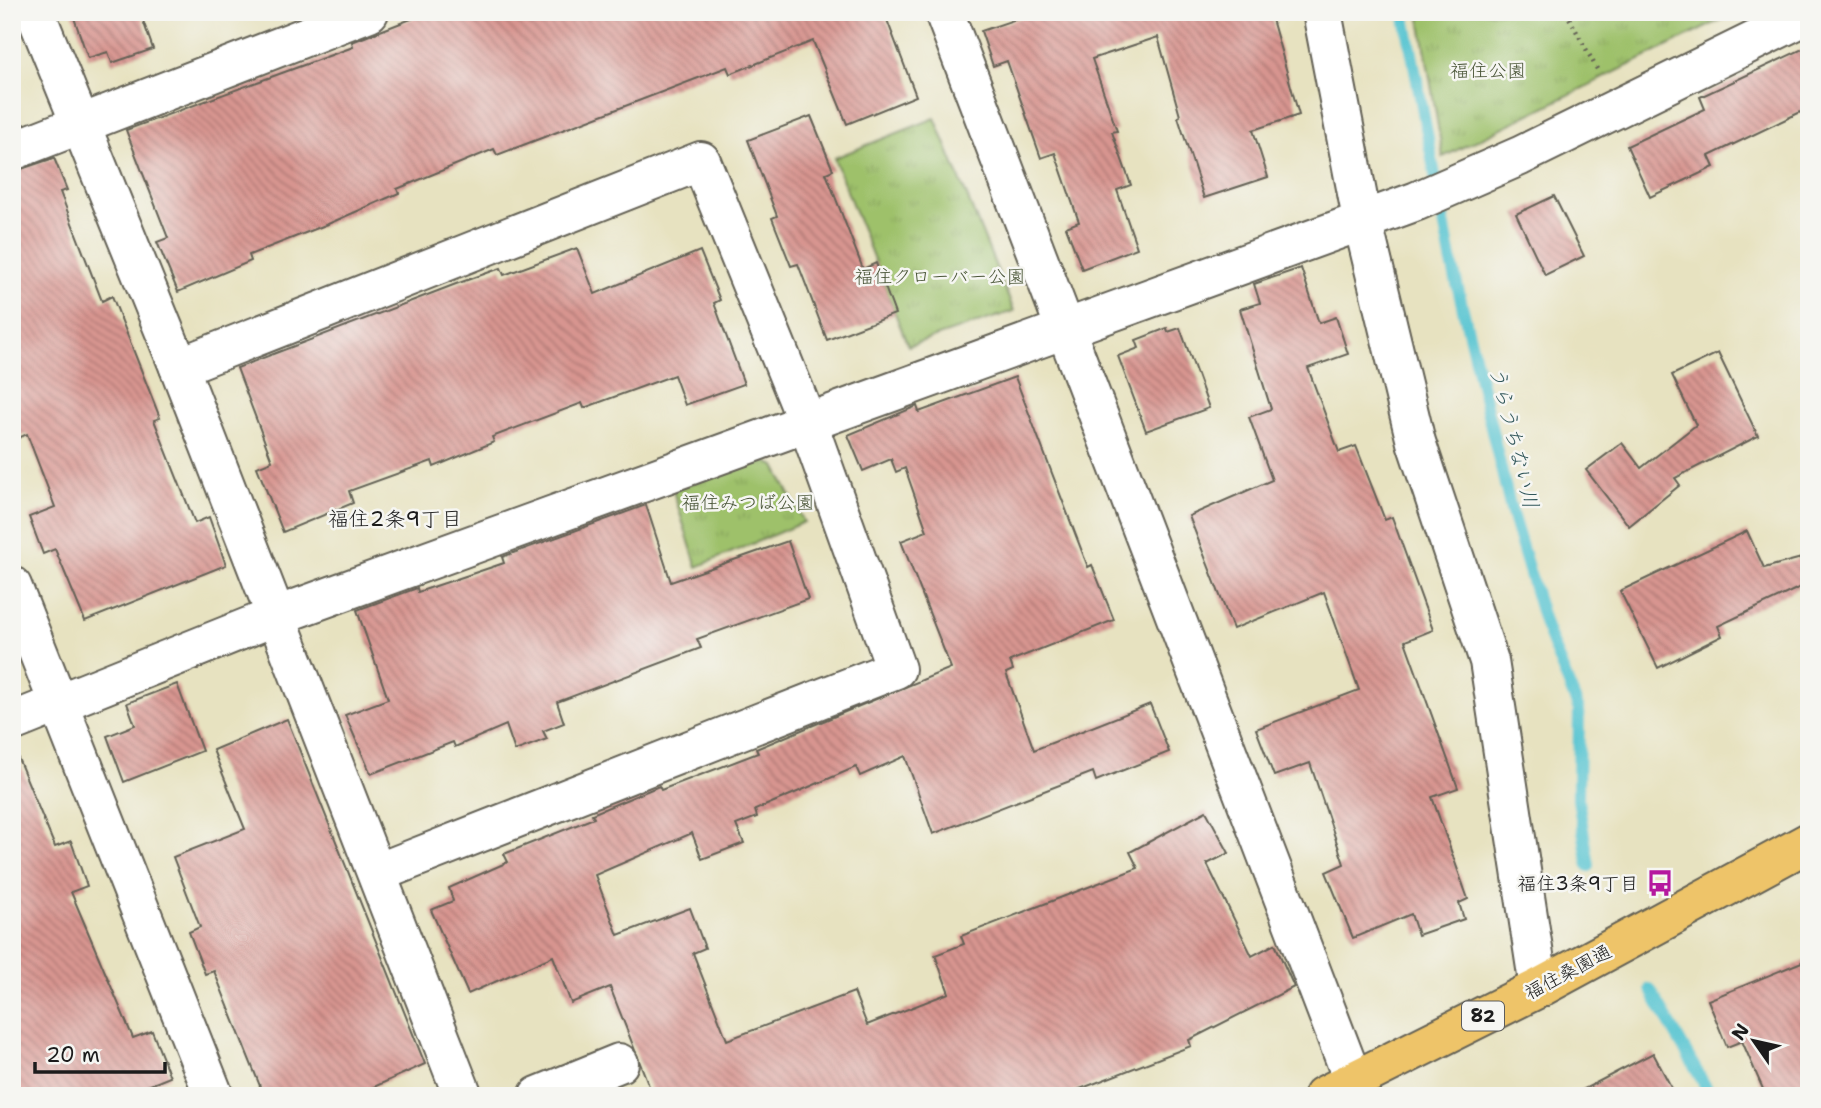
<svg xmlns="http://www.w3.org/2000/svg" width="1821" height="1108" font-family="'Shantell Sans','Klee One',sans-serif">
	<defs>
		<pattern id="grass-tufts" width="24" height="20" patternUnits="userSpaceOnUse" patternTransform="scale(1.75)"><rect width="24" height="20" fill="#9ec16b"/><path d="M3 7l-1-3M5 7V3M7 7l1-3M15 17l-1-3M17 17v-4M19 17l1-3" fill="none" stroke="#88a55c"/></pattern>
		<pattern id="building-back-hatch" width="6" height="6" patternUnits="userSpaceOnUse" patternTransform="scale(1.75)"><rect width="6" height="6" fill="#d89590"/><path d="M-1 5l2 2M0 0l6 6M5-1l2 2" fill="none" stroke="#ae7975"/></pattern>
	</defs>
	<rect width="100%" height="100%" fill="#f6f6f2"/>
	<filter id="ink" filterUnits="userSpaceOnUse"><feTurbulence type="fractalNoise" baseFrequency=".0143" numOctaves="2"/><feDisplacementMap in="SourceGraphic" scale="14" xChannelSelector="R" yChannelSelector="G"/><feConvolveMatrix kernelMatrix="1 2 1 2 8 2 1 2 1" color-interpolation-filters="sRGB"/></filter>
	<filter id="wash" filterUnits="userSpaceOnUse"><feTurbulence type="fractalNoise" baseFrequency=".00686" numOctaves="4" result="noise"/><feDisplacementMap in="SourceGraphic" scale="28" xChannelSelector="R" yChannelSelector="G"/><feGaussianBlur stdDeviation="1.57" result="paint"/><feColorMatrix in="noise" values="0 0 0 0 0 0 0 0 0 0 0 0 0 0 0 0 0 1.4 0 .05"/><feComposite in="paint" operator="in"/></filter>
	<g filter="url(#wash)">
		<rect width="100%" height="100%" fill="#e7e2c0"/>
		<g fill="url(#grass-tufts)" stroke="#5d6e44" stroke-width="2">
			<path d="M1419 12H1737L1443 157Z"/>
			<path d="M935 118 1014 311 908 346 834 158Z"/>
			<path d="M754 455 775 466 804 522 697 567 673 491Z"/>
		</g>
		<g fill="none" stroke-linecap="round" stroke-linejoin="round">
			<g stroke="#59c5d1" stroke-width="12">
				<path d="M1404 12 1451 259 1511 510 1546 628 1579 710 1578 799 1589 866"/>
				<path d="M1650 989 1711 1096"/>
			</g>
		</g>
		<g id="blocks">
			<g fill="url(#building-back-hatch)">
				<path d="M72 12H140L153 49 112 63 108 52 88 58Z"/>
				<path d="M429 12H884L916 96 847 124 813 41 730 74 727 67 497 155 494 149 397 189 399 193 328 224 249 255 251 261 178 292 157 242 168 238 126 130 353 47 352 42Z"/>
				<path d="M1037 12H1270L1299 115 1253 130 1268 177 1204 198 1178 117 1180 116 1158 37 1092 59 1117 131 1112 132 1131 185 1117 190 1137 248 1082 269 1066 227 1079 222 1055 153 1041 158 1007 61 993 66 981 31Z"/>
				<path d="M1809 46V108L1709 156 1714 167 1650 197 1627 146 1705 109 1700 97Z"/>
				<path d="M811 116 833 170 826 173 863 269 876 263 895 314 827 340 798 264 791 266 772 218 777 216 748 140Z"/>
				<path d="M54 158 67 190 60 192 102 301 112 296 160 418 154 420 195 523 209 517 226 565 85 621 55 549 43 554 29 517 55 507 27 434 12 441V172Z"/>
				<path d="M1554 196 1584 256 1545 275 1516 214Z"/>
				<path d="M577 248 595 294 700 251 720 300 714 303 744 384 685 405 674 375 584 408 582 403 492 437 494 442 434 467 432 461 349 491 353 503 283 532 257 467 272 461 237 368 456 284 501 268 504 275Z"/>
				<path d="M1301 268 1319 323 1336 317 1348 354 1308 368 1339 452 1356 446 1385 520 1392 517 1433 630 1405 641 1458 788 1432 797 1468 899 1459 903 1464 919 1418 935 1411 914 1353 938 1326 872 1344 864 1310 763 1274 776 1256 729 1359 690 1324 592 1233 629 1189 516 1272 480 1249 417 1271 409 1240 309 1260 303 1254 284Z"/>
				<path d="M1167 328 1168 332 1180 328 1209 408 1146 431 1118 356 1139 348 1136 340Z"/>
				<path d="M1718 353 1758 436 1675 478 1680 485 1629 526 1586 470 1622 443 1641 468 1696 425 1672 375Z"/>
				<path d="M1015 377 1088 567 1092 565 1114 620 1010 661 1013 670 1006 673 1034 750 1150 704 1169 752 1096 781 1093 772 933 834 905 756 860 776 856 767 755 810 757 817 736 825 744 843 702 859 692 833 595 875 618 935 690 908 705 948 693 953 727 1040 854 992 867 1025 949 993 935 955 964 944 961 936 1138 868 1130 852 1206 811 1229 853 1207 864 1252 956 1275 944 1294 987 1189 1040 1191 1046 1062 1096H653L610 987 571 1003 553 956 468 994 431 910 453 901 449 888 508 862 504 854 594 818 592 814 659 786 661 790 758 753 756 749 951 668 901 541 927 531 905 468 896 472 891 459 863 471 848 435 917 406 919 412Z"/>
				<path d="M646 505 671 582 788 541 808 599 697 639 701 648 557 702 564 723 543 731 547 739 515 751 506 725 455 747 453 742 371 774 345 715 388 699 357 610 417 588 418 592 504 563 502 557Z"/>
				<path d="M1747 531 1764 568 1809 556V583L1718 626 1722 636 1658 668 1620 591Z"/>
				<path d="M177 684 202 751 124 782 107 736 135 725 127 703Z"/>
				<path d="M287 719 425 1064 354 1096H264L214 971 205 974 189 932 200 927 173 857 245 829 213 750Z"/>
				<path d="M12 744 55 847 71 841 87 886 71 892 133 1038 152 1031 170 1077 123 1096H12Z"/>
				<path d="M1809 959V1096H1766L1742 1041 1727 1047 1708 1000Z"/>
				<path d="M1653 1053 1676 1096H1571Z"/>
			</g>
		</g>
	</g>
	<g filter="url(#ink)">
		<use href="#blocks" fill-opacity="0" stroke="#636155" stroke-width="2"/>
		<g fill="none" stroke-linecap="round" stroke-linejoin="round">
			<defs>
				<g id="minor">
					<path d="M35 12 179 367 463 1096"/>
					<path d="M944 12 1353 1080"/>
					<path d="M1322 12 1362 219 1416 442 1489 661 1539 988"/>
					<path d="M12 151 369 12"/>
					<path d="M179 367 701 161 808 424 896 669 377 873"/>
					<path d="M12 586 214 1096"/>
					<path d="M12 722 276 616 1417 201 1520 156 1809 14"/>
					<path d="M538 1096 619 1063"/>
				</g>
				<path id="major" d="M1323 1096 1539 988 1809 842"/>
			</defs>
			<use href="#minor" stroke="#636155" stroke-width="42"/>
			<use href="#major" stroke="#636155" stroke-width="42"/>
			<path stroke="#636155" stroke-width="4.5" stroke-dasharray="2 5" stroke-linecap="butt" d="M1566 12 1598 71"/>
			<use href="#minor" stroke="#fff" stroke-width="38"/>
			<use href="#major" stroke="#eec469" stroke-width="38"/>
		</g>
	</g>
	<defs>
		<symbol id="bus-bare" viewBox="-9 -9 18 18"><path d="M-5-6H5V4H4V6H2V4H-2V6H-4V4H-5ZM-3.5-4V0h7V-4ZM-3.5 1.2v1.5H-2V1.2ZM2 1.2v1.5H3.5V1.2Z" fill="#b5179e" stroke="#f6f6f2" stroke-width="2.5" paint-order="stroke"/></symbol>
	</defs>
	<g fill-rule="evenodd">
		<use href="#bus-bare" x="1641" y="864" width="38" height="38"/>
	</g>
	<g text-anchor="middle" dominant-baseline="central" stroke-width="5" stroke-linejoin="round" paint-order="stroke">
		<rect fill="#f6f6f2" stroke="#5d5d5c" stroke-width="2" x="1462" y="1001.5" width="42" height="29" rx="5"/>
		<g font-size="18" font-weight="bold" fill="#1c1c1c">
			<text x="1483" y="1016">82</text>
		</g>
		<g font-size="19" fill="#4a5638" stroke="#f6f6f2">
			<text x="1488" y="70">福住公園</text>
			<text x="940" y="276">福住クローバー公園</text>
			<text x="748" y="502">福住みつば公園</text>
		</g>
		<g font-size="19" fill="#1c1c1c" stroke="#f6f6f2" text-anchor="end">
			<text x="1639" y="883">福住3条9丁目</text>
		</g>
		<g font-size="19" fill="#1c1c1c" stroke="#f6f6f2">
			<text transform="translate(1568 972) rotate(-28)">福住桑園通</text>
		</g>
		<g font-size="21" font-style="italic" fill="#31575b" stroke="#f6f6f2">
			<text transform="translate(1514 437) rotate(76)">うらうちない川</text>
		</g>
		<g font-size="21" fill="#1c1c1c" stroke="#f6f6f2">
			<text x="395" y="519">福住2条9丁目</text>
		</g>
	</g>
	<rect width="1821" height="1108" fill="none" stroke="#f6f6f2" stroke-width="42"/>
	<g transform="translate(1754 1041) rotate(304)" stroke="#f6f6f2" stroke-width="5" paint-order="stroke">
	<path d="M0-5L12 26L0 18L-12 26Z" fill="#1c1c1c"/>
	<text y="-10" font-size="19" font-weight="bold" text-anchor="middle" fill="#1c1c1c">N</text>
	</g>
	<path d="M35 1062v10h130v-10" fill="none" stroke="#1c1c1c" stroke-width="3.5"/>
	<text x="46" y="1062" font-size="21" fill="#1c1c1c" stroke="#f6f6f2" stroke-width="5" paint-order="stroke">20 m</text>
</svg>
